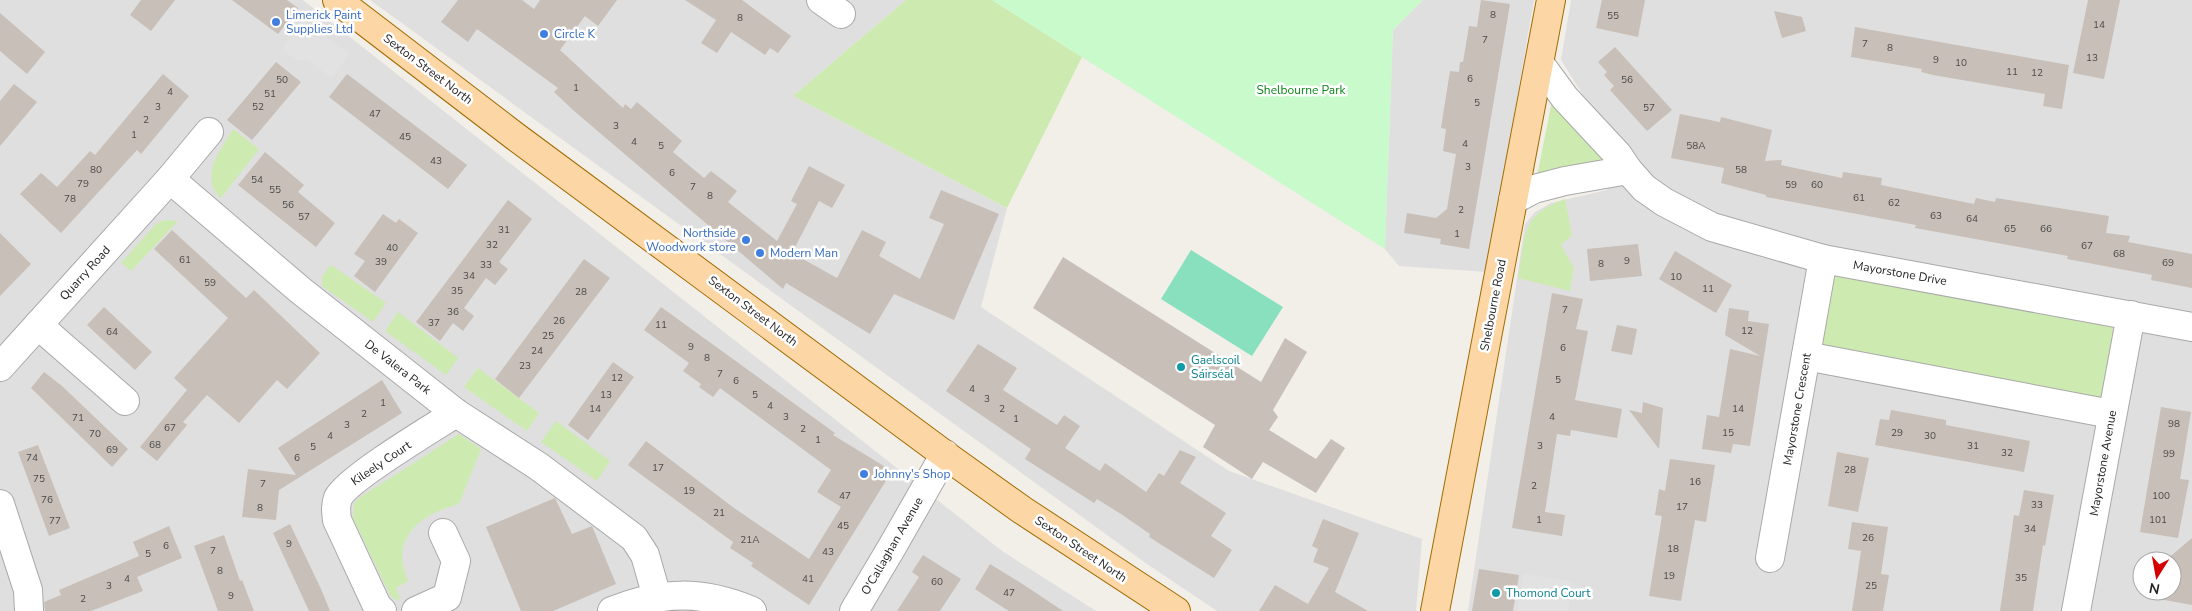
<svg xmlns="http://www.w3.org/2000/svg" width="2192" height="611" font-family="'Nunito Sans',sans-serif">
	<rect width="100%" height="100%" fill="#f2efe9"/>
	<g fill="#e0dfdf" fill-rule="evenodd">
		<path d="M0 0H303L1002 551 1096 611H0Z"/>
		<path d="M370 0H906L793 96 1007 208 981 307 1229 471 1422 539 1416 611H1217L1147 564Z"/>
		<path d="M1423 0H1534L1487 272 1399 266 1385 249 1393 30Z"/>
		<path d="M1571 0H2192V611H1468L1525 224 1535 212 1551 203 1607 190 1624 143 1583 95 1561 60ZM2142 561H2172V591H2142Z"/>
	</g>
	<g fill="#cdebb0">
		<path d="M906 0H992L1082 57 1007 208 793 96Z"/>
		<path d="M1552 101 1606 162 1537 176Z"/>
		<path d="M233 129 259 149 221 198C198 177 221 150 233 129Z"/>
		<path d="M1565 199 1572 235 1561 245 1574 268 1570 291 1518 278C1526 236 1519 216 1565 199Z"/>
		<path d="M165 220 178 221 131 271 121 263 156 224Z"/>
		<path d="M331 265 386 303 373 322 322 286V276Z"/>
		<path d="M1841 274 2101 322 2111 327 2115 336 2105 391 2101 397 2089 401 1827 350 1820 343 1831 280Z"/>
		<path d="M398 312 458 358 446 375 385 331Z"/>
		<path d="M478 368 539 413 527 431 464 387Z"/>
		<path d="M556 421 610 461 597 481 541 442Z"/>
		<path d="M459 434 481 449 459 504C420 514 389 538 408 581L396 588 400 600 394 599 390 595 353 518 354 504 359 498Z"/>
	</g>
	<path fill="#c8facc" d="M992 0H1423L1393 30 1385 249Z"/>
	<path fill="#88e0be" d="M1191 250 1283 307 1252 356 1161 299Z"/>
	<g fill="#e2e2e2">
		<path d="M302 19 350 54 331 78 308 60 297 61 282 49Z"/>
		<path d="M1524 574 1573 582 1568 611H1517Z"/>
	</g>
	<g fill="#c7bfb8">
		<path d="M141 0H175L151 31 130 15Z"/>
		<path d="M232 0H287L298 8 278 34Z"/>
		<path d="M458 0H522L534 9 540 0H617L598 26 585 16 560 50 623 108 625 104 631 109 637 102 682 141 673 152 704 178 711 171 737 191 728 202 777 241 797 204 791 201 809 166 845 185 832 208 819 201 792 253 837 278 862 230 886 242 879 256 920 279 944 224 929 218 941 190 999 214 954 320 894 294 870 334 786 283 783 289 573 110 554 92 558 88 477 29 468 42 441 22Z"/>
		<path d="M685 0H742L791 36 778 53 770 48 765 55 731 32 717 53 701 43 716 20Z"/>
		<path d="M1481 0 1510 4 1469 249 1440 244 1441 239 1404 233 1407 213 1436 218 1447 209 1456 154 1443 151 1446 129 1441 128 1450 71 1459 72 1460 62H1463L1469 26 1477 27Z"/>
		<path d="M1602 0H1645L1638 37 1596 28Z"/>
		<path d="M2088 0H2120L2104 79 2073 73Z"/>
		<path d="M1774 11 1802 17 1806 31 1782 38Z"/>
		<path d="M0 13 45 52 27 74 0 51Z"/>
		<path d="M1855 27 2069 65 2062 109 2043 106 2045 94 1933 75 1921 72 1922 69 1851 57Z"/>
		<path d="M1615 47 1672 110 1647 131 1610 90 1614 86 1604 75 1607 72 1598 62Z"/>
		<path d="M276 62 301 82 252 140 227 120Z"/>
		<path d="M163 74 189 96 141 154 137 150 61 233 20 194 41 173 57 187 90 151 95 155Z"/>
		<path d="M347 74 467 165 448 189 329 97Z"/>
		<path d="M14 84 37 102 0 146V101Z"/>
		<path d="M1680 114 1720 122 1721 117 1772 130 1765 161 1782 160 1781 165 1842 178 1843 172 1882 178 1881 185 1974 204 1976 198 1995 202 1996 198 2109 216 2106 233 2130 236 2128 242 2192 254V288L2151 280 2152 275 2067 259 2068 256 1915 228 1916 225 1766 197V195L1721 183 1724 168 1671 158Z"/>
		<path d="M265 152 304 185 298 192 335 223 316 247 238 185Z"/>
		<path d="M508 200 532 219 499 262 508 269 495 285 486 278 464 308 474 316 463 331 453 323 440 341 416 322Z"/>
		<path d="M383 214 396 223 399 219 418 233 375 292 354 276 365 261 354 254Z"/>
		<path d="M172 230 246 298 254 290 320 353 287 389 277 380 239 423 207 395 183 422 187 425 157 461 140 447 187 390 174 378 228 318 154 249Z"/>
		<path d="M0 233 31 264 0 296Z"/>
		<path d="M1638 244 1642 276 1590 281 1587 249Z"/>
		<path d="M1675 251 1732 285 1716 313 1659 279Z"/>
		<path d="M1063 257 1261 382 1285 338 1307 352 1273 410 1278 417 1269 430 1316 459 1331 439 1345 448 1316 493 1263 462 1252 479 1203 447 1215 425 1033 308Z"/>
		<path d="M584 259 610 278 519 398 495 379Z"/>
		<path d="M1552 293 1583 299 1576 329 1588 331 1575 400 1622 409 1617 438 1571 430 1570 436 1557 434 1545 512 1565 515 1562 536 1512 528Z"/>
		<path d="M104 307 152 352 135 370 87 325Z"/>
		<path d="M661 307 835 433 833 435 892 471 809 605 751 566 753 563 730 548 733 542 628 465 646 441 734 508 809 559 841 507 817 492 831 470 720 388 713 397 699 387 701 384 683 371 689 363 644 330Z"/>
		<path d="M1729 308 1749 311 1748 321 1769 324 1750 446 1733 444 1731 453 1702 449 1707 415 1719 417 1730 349 1760 356 1725 335Z"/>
		<path d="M1617 325 1637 329 1632 355 1611 351Z"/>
		<path d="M978 344 1017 368 1003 390 1057 425 1064 415 1080 426 1065 448 1100 471 1105 463 1146 492 1159 473 1164 476 1180 450 1196 457 1180 483 1226 513 1211 536 1232 550 1214 578 1149 537 1150 534 1121 514 1097 499 1094 503 1025 459 1031 449 946 391Z"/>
		<path d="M613 362 634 377 588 440 568 425Z"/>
		<path d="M44 372 62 386 128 449 112 467 31 388Z"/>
		<path d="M382 380 402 413 279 490 276 520 242 517 248 469 296 475 278 448Z"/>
		<path d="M1643 402 1663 408 1659 449 1629 410 1642 413Z"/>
		<path d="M2161 407 2191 412 2180 479 2189 480 2178 538 2140 532Z"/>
		<path d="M1891 410 1946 420V425L2030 441 2024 472 1875 445 1880 419 1889 420Z"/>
		<path d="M38 445 70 528 49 536 18 452Z"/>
		<path d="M1837 452 1869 458 1858 512 1828 506Z"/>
		<path d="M1670 459 1715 465 1706 522 1695 520 1681 601 1649 596 1662 516 1655 515 1659 489 1665 491Z"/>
		<path d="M2024 490 2054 495 2045 546 2043 545 2033 611H2000L2014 515 2019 516Z"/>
		<path d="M555 498 572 534 592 526 616 584 553 611H521L486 527Z"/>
		<path d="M1323 519 1359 533 1335 592 1368 611H1259L1275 585 1308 604 1329 568 1313 562 1318 549 1312 546Z"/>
		<path d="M1852 522 1888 527 1881 574 1889 575 1883 611H1852L1861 551 1848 549Z"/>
		<path d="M290 524 321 589 330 611H309L273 533Z"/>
		<path d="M169 526 182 558 137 577 143 591 91 611H45L44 602 61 595 59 590 139 556 133 542Z"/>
		<path d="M224 535 240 581 242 580 254 611H218L194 546Z"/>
		<path d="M2192 538V605L2148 597 2149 591H2172V561H2165Z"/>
		<path d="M923 555 961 579 940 611H897L919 577 912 572Z"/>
		<path d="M990 564 1024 585 1063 611H1009L993 601 975 589Z"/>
		<path d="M1479 569 1519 575 1513 611H1472Z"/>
	</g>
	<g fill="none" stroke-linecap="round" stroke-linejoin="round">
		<defs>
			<g id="minor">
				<path d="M821 0 841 14"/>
				<path d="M1540 64 1565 98 1618 155 1628 170 1644 188 1664 202 1712 227 1823 259 2192 327"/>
				<path d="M170 179 300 290 456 413 538 466 634 538 645 555 657 597"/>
				<path d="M1513 200 1534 189 1565 181 1628 170"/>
				<path d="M38 325 125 401"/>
				<path d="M1806 356 2111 414"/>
				<path d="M0 367 170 179 209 132"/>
				<path d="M0 504 28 590 29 611"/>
				<path d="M1770 558 1823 259"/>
				<path d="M382 611 377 606 337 520C336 512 335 506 338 498 347 479 434 427 456 413"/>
				<path d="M416 611 447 597 456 561 443 533"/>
				<path d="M612 611C661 591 702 590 752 611"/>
				<path d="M854 611 892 547 945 454"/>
				<path d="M2076 611 2131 315"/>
			</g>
			<g id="major">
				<path d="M337 0 516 137 948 457 1022 510 1176 611"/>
				<path d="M1435 611 1551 0"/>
			</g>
		</defs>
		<use href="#minor" stroke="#a9a9a9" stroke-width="30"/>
		<use href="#major" stroke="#a06b00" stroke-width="30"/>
		<use href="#minor" stroke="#fff" stroke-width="28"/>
		<use href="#major" stroke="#fcd6a4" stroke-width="28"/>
	</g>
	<g fill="#3f7fe0" stroke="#fff" stroke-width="2">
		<circle cx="276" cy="22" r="5"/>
		<circle cx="544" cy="34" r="5"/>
		<circle cx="746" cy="240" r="5"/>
		<circle cx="760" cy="253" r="5"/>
		<circle cx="864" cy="474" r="5"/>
	</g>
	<g fill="#0f9aa8" stroke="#fff" stroke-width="2">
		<circle cx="1181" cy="367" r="5"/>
		<circle cx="1496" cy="593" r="5"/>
	</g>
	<g text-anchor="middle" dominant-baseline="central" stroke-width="5" stroke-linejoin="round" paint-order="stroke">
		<g font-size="10" fill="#4b4948">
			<text x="1493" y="15">8</text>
			<text x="1613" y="16">55</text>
			<text x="740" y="18">8</text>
			<text x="2099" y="25">14</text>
			<text x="1485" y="40">7</text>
			<text x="1865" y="44">7</text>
			<text x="1890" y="48">8</text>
			<text x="2092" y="58">13</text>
			<text x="1936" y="60">9</text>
			<text x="1961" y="63">10</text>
			<text x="2012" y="72">11</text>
			<text x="2037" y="73">12</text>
			<text x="1470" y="79">6</text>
			<text x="282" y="80">50</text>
			<text x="1627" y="80">56</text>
			<text x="576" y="88">1</text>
			<text x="170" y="92">4</text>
			<text x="270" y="94">51</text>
			<text x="1477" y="103">5</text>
			<text x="158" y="107">3</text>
			<text x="258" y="107">52</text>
			<text x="1649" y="108">57</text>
			<text x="375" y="114">47</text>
			<text x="146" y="120">2</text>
			<text x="616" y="126">3</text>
			<text x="134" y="135">1</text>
			<text x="405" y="137">45</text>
			<text x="634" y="142">4</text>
			<text x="1465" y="144">4</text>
			<text x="661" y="146">5</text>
			<text x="1696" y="146">58A</text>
			<text x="436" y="161">43</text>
			<text x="1468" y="167">3</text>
			<text x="96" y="170">80</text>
			<text x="1741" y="170">58</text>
			<text x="672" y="173">6</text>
			<text x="257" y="180">54</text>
			<text x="83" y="184">79</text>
			<text x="1791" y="185">59</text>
			<text x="1817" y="185">60</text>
			<text x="693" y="187">7</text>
			<text x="275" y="190">55</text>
			<text x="710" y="196">8</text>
			<text x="1859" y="198">61</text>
			<text x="70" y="199">78</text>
			<text x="1894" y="203">62</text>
			<text x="288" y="205">56</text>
			<text x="1461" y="210">2</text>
			<text x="1936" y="216">63</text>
			<text x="304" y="217">57</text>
			<text x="1972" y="219">64</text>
			<text x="2010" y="229">65</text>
			<text x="2046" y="229">66</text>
			<text x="504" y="230">31</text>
			<text x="1457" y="234">1</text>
			<text x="492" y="245">32</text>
			<text x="2087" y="246">67</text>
			<text x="392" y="248">40</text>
			<text x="2119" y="254">68</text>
			<text x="185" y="260">61</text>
			<text x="1627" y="261">9</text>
			<text x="381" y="262">39</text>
			<text x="2168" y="263">69</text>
			<text x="1601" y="264">8</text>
			<text x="486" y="265">33</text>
			<text x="469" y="276">34</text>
			<text x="1676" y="277">10</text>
			<text x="210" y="283">59</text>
			<text x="1708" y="289">11</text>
			<text x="457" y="291">35</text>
			<text x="581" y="292">28</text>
			<text x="1565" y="310">7</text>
			<text x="453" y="312">36</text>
			<text x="559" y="321">26</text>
			<text x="434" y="323">37</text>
			<text x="661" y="325">11</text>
			<text x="1747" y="331">12</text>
			<text x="112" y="332">64</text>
			<text x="548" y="336">25</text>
			<text x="691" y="347">9</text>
			<text x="1563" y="348">6</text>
			<text x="537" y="351">24</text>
			<text x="707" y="358">8</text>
			<text x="525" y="366">23</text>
			<text x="720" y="374">7</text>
			<text x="617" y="378">12</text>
			<text x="1558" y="380">5</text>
			<text x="736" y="381">6</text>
			<text x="972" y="389">4</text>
			<text x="606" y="395">13</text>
			<text x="755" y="395">5</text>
			<text x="987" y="399">3</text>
			<text x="383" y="403">1</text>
			<text x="770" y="406">4</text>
			<text x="595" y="409">14</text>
			<text x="1002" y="409">2</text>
			<text x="1738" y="409">14</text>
			<text x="364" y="414">2</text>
			<text x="786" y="417">3</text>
			<text x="1552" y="417">4</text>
			<text x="78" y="418">71</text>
			<text x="1016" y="419">1</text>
			<text x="2174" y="424">98</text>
			<text x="347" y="425">3</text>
			<text x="170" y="428">67</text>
			<text x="803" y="429">2</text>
			<text x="1728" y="433">15</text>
			<text x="1897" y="433">29</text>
			<text x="95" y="434">70</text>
			<text x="330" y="436">4</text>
			<text x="1930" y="436">30</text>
			<text x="818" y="440">1</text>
			<text x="155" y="445">68</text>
			<text x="1540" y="446">3</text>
			<text x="1973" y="446">31</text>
			<text x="313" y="447">5</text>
			<text x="112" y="450">69</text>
			<text x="2007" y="453">32</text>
			<text x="2169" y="454">99</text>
			<text x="32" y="458">74</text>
			<text x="297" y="458">6</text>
			<text x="658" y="468">17</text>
			<text x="1850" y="470">28</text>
			<text x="39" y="479">75</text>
			<text x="1695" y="482">16</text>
			<text x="263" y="484">7</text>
			<text x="1534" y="486">2</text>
			<text x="689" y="491">19</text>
			<text x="845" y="496">47</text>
			<text x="2161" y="496">100</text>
			<text x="47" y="500">76</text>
			<text x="2037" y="505">33</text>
			<text x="1682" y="507">17</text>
			<text x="260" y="508">8</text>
			<text x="719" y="513">21</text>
			<text x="1539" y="520">1</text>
			<text x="2158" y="520">101</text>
			<text x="55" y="521">77</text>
			<text x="843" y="526">45</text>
			<text x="2030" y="529">34</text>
			<text x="1868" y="538">26</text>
			<text x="750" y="540">21A</text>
			<text x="289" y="544">9</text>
			<text x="166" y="546">6</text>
			<text x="1673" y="549">18</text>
			<text x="213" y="551">7</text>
			<text x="828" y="552">43</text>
			<text x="148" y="554">5</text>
			<text x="220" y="571">8</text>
			<text x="1669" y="576">19</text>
			<text x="2021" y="578">35</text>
			<text x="127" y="579">4</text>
			<text x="808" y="579">41</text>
			<text x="937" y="582">60</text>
			<text x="109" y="586">3</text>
			<text x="1871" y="586">25</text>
			<text x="1009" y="593">47</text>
			<text x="231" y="596">9</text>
			<text x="83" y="599">2</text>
		</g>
		<g font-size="12" fill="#366cbe" stroke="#fff" text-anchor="start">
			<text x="286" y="15">Limerick Paint<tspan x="286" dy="14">Supplies Ltd</tspan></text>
			<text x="554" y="34">Circle K</text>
			<text x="736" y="233" text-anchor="end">Northside<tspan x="736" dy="14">Woodwork store</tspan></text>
			<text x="770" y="253">Modern Man</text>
			<text x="874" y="474">Johnny's Shop</text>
		</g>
		<g font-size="12" fill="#222" stroke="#fff">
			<text transform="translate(428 69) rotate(37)">Sexton Street North</text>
			<text transform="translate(85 273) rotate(-48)">Quarry Road</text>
			<text transform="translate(1900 273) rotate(10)">Mayorstone Drive</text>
			<text transform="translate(1493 305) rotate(-79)">Shelbourne Road</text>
			<text transform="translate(753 311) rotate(37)">Sexton Street North</text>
			<text transform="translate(398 367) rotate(38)">De Valera Park</text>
			<text transform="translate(1797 409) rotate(-80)">Mayorstone Crescent</text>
			<text transform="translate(381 463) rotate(-34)">Kileely Court</text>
			<text transform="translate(2103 463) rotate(-80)">Mayorstone Avenue</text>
			<text transform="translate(892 546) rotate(-60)">O'Callaghan Avenue</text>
			<text transform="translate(1081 549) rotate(34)">Sexton Street North</text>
		</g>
		<g font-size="12" fill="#0c8416" stroke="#fff">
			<text x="1301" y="90">Shelbourne Park</text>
		</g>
		<g font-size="12" fill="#0d838f" stroke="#fff" text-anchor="start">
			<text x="1191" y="360">Gaelscoil<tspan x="1191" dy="14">Sáirséal</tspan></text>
			<text x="1506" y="593">Thomond Court</text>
		</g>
	</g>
	<g transform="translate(2157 576) rotate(191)"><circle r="24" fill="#ffffff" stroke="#a7a7a7"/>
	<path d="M0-4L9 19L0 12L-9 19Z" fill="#d40000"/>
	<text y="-8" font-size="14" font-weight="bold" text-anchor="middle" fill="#222222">N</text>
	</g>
</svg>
